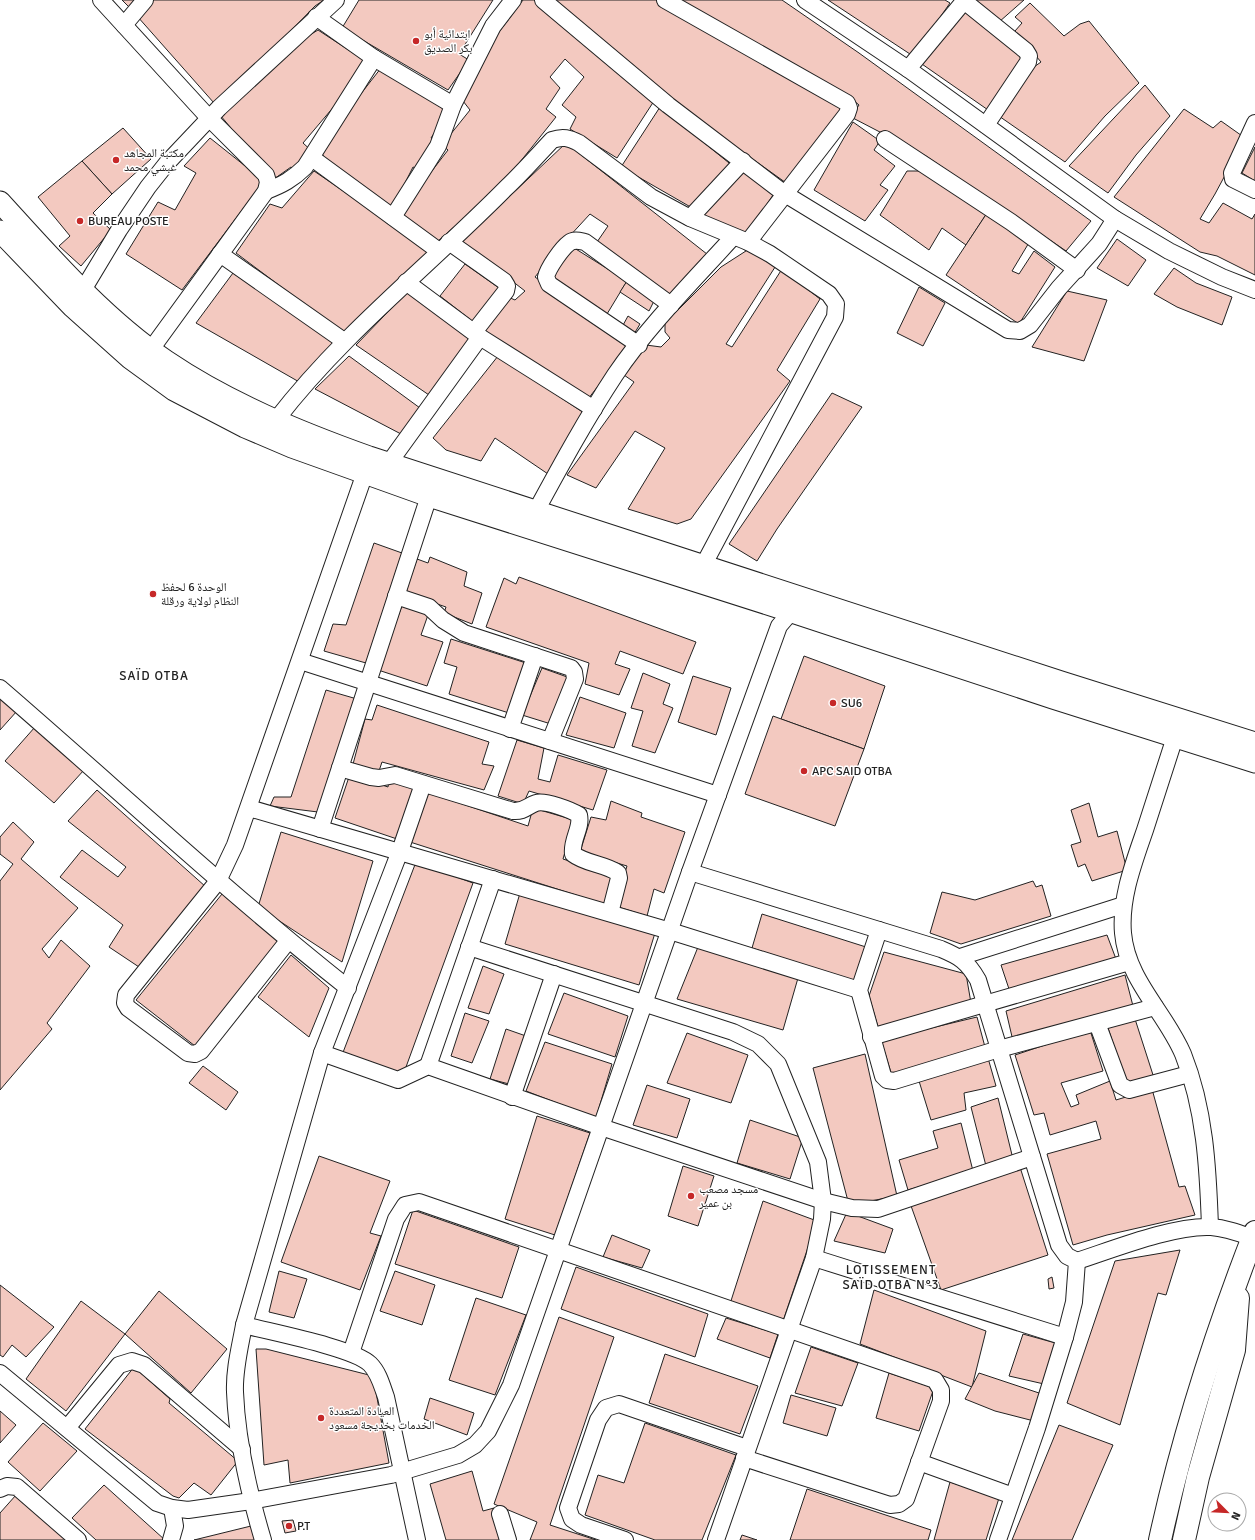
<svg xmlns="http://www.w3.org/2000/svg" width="1255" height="1540" font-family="Signika,'Noto Naskh Arabic',sans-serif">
	<rect width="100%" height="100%" fill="#fff"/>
	<g fill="#f3c9c0" stroke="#222">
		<path d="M122 0H139L131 9Z"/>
		<path d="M151 0H324L315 6 274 48 214 103 137 16Z"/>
		<path d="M359 0H493L459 54 469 60 448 90 342 28Z"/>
		<path d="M523 0H534L654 101 617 158 570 129 576 117 562 105 584 77 565 59 550 77 560 88 546 109 556 117 500 187 438 241 398 215 448 150 442 145 470 110 463 101 472 68Z"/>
		<path d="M552 0H656L734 42 844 107 789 185 702 123Z"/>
		<path d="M675 0H782L859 53 1091 221 1066 251 926 156 851 117 859 105 852 99Z"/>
		<path d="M828 0H945L950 3 913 56Z"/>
		<path d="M973 0H1024L999 22Z"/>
		<path d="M1030 3 1064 36 1080 24 1089 21 1139 83 1105 116 1065 162 996 114 1024 74 1041 62 1015 31 1022 23 1015 17Z"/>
		<path d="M966 7 1026 57 991 112 919 62Z"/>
		<path d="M318 30 370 64 303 143 314 153 296 171 291 167 274 179 220 115 295 44Z"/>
		<path d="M381 68 448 112 431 138 434 140 418 169 413 167 392 209 326 162 321 151 342 118Z"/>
		<path d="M1145 85 1170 116 1136 155 1108 193 1069 166Z"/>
		<path d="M660 107 734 167 694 209 621 167Z"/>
		<path d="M1184 109 1213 128 1221 121 1245 138 1215 194 1200 219 1209 223 1223 203 1252 219 1255 214V275L1217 256 1200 252 1114 197Z"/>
		<path d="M853 122 880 141 874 150 895 166 880 185 888 190 865 221 814 190Z"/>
		<path d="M123 128 151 159 112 194 82 161Z"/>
		<path d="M210 138 264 181 182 290 126 254 158 202 175 210 196 173 184 166Z"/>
		<path d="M566 143 712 258 673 300 597 242 608 226 590 214 555 252 535 277 630 345 588 399 482 329 508 297 515 300 525 291 459 240 494 211Z"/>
		<path d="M1255 147V181L1242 173Z"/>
		<path d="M82 161 112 194 93 213 111 230 81 266 59 246 70 236 38 197Z"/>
		<path d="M744 169 775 192 747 234 701 214Z"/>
		<path d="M314 171 431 251 344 334 236 253 270 204 282 208Z"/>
		<path d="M907 171H929L987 213 966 245 942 228 929 250 880 215Z"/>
		<path d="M987 213 1030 241 1012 271 1019 274 1034 251 1055 267 1019 324 946 275Z"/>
		<path d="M1117 239 1146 260 1128 286 1097 268Z"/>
		<path d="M571 246 627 281 607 314 549 275Z"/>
		<path d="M749 249 777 264 726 344 732 347 782 269 820 299 777 370 790 381 691 519 677 524 628 509 665 448 635 431 596 488 567 475 634 382 624 375 646 345 661 347 670 338 665 332V323L721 267Z"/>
		<path d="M465 264 499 288 476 324 440 296Z"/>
		<path d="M1174 268 1196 283 1232 297 1222 325 1177 307 1154 294Z"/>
		<path d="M233 273 337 344 301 383 196 323Z"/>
		<path d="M627 281 654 301 649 311 620 292Z"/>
		<path d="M919 287 945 303 923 346 897 333Z"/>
		<path d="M409 290 471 336 429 395 356 345Z"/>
		<path d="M1067 291 1107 300 1084 361 1032 347Z"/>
		<path d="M628 316 640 324 634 334 622 327Z"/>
		<path d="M349 356 420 408 401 434 315 389Z"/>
		<path d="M498 356 584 413 548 474 495 438 481 461 446 450 433 438Z"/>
		<path d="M832 393 862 407 777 529 757 561 729 544Z"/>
		<path d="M374 543 402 553 366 663 324 651 333 624 346 625Z"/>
		<path d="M430 557 467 572 464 586 482 593 472 624 444 613 446 607 405 593 417 559 428 563Z"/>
		<path d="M519 577 696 642 683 674 620 651 615 664 630 669 619 695 585 684 589 663 486 627 504 578 516 584Z"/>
		<path d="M403 603 429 612 421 635 443 642 427 686 378 670Z"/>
		<path d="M451 639 526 663 509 713 449 694 457 667 444 663Z"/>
		<path d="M804 656 885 686 864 749 781 719Z"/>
		<path d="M542 668 570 678 551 724 522 715Z"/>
		<path d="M643 673 670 684 663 704 673 708 655 753 632 746 643 711 631 708Z"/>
		<path d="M693 676 731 688 716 735 678 722Z"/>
		<path d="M326 690 357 699 318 812 270 806 274 797H291Z"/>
		<path d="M0 697 17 711 0 730Z"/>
		<path d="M580 697 626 713 614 748 566 735Z"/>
		<path d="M377 705 489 742 482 764 494 766 484 790 382 762 378 774 352 768 365 719 372 720Z"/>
		<path d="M773 716 864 749 835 826 745 794Z"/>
		<path d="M35 727 84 770 54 803 5 761Z"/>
		<path d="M517 740 544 748 538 779 550 782 558 755 607 770 593 810 529 791 523 804 498 796Z"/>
		<path d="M350 774 388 787 389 780 418 789 400 840 335 818Z"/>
		<path d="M97 790 206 887 139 967 109 947 123 925 60 877 82 850 118 877 126 867 68 821Z"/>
		<path d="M427 792 528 826 533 808 574 820 563 859 616 876 607 905 410 842Z"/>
		<path d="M611 801 642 813 641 817 685 832 664 893 654 889 647 916 615 906 627 866 580 852 591 817 606 820Z"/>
		<path d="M1089 803 1098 837 1117 831 1127 870 1092 881 1085 864 1078 867 1071 845 1081 842 1071 810Z"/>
		<path d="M13 822 34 842 21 859 78 908 42 949 49 958 61 940 90 966 47 1023 52 1029 0 1090V881L13 864 0 854V837Z"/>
		<path d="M281 832 373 861 342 962 258 907Z"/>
		<path d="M416 862 473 883 402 1078 342 1055Z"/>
		<path d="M1033 881 1036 887 1042 885 1051 916 961 944 930 933 942 892 975 900Z"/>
		<path d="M520 893 655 933 639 985 505 944Z"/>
		<path d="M222 894 278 941 195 1046 136 1000Z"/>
		<path d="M762 914 866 947 855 982 752 948Z"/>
		<path d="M1107 935 1116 959 1010 992 1001 965Z"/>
		<path d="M698 947 798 978 783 1030 677 999Z"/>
		<path d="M884 952 966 974 971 1003 878 1027 869 996Z"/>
		<path d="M291 955 329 988 309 1037 258 997Z"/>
		<path d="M483 966 504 974 489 1014 468 1008Z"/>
		<path d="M1125 975 1133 1006 1013 1041 1006 1011Z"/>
		<path d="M564 993 628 1016 615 1057 548 1034Z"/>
		<path d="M465 1013 489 1021 472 1063 451 1056Z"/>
		<path d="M977 1017 985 1047 892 1076 881 1040Z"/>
		<path d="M1135 1019 1154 1078 1127 1085 1108 1028Z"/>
		<path d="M506 1029 526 1036 509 1084 490 1079Z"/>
		<path d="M1090 1030 1103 1071 1061 1083 1071 1107 1079 1104 1076 1095 1110 1081 1116 1100 1152 1089 1179 1187 1185 1186 1195 1215 1107 1235 1073 1245 1047 1154 1101 1139 1096 1121 1050 1135 1044 1113 1034 1115 1015 1055Z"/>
		<path d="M687 1033 748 1055 731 1103 667 1083Z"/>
		<path d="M545 1042 612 1064 596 1118 526 1091Z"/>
		<path d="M865 1054 897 1196 849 1205 813 1068Z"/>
		<path d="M988 1058 996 1086 964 1093 966 1110 931 1120 919 1081Z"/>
		<path d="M203 1066 238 1092 226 1110 189 1083Z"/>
		<path d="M647 1085 690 1099 677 1138 633 1125Z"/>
		<path d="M998 1098 1013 1159 986 1166 971 1107Z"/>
		<path d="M537 1116 590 1133 555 1235 505 1219Z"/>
		<path d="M750 1120 803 1138 790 1179 737 1163Z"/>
		<path d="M961 1123 973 1171 908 1190 899 1160 938 1148 933 1131Z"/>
		<path d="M319 1156 390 1181 370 1233 381 1236 360 1290 281 1262Z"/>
		<path d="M1019 1164 1048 1255 941 1290 910 1203Z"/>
		<path d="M683 1166 714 1176 698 1226 668 1216Z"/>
		<path d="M763 1201 817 1221 783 1321 729 1307Z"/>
		<path d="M413 1210 519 1247 502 1298 395 1264Z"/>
		<path d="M847 1212 893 1229 885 1253 834 1241Z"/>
		<path d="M612 1235 650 1250 642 1268 603 1257Z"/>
		<path d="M1180 1250 1166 1295 1158 1293 1120 1425 1067 1403 1115 1261Z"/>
		<path d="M576 1267 708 1314 695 1357 561 1309Z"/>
		<path d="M279 1271 307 1279 294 1318 269 1312Z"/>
		<path d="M395 1271 435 1285 422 1325 380 1311Z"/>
		<path d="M1052 1277 1054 1288 1049 1289 1048 1279Z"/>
		<path d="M0 1285 54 1327 26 1357 12 1345 3 1357 0 1355Z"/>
		<path d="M874 1290 986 1331 972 1387 860 1344Z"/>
		<path d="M159 1291 227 1349 191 1393 125 1334Z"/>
		<path d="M476 1298 526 1315 495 1395 449 1380Z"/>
		<path d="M81 1301 125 1334 66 1411 26 1379Z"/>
		<path d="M559 1317 614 1337 550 1525 596 1540H530L537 1522 494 1504Z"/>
		<path d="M726 1318 778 1334 770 1358 717 1339Z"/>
		<path d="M1023 1334 1059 1344 1044 1384 1009 1376Z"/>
		<path d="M811 1347 858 1363 842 1406 795 1393Z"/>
		<path d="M256 1349H266L373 1376 389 1463 290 1483 288 1460 264 1465Z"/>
		<path d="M665 1354 758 1386 740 1434 649 1403Z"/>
		<path d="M134 1367 170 1399 169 1403 238 1461 211 1495 194 1483 179 1498 173 1496 85 1429Z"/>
		<path d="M889 1373 934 1388 919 1431 876 1418Z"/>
		<path d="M979 1373 1042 1394 1034 1421 995 1411 965 1399Z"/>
		<path d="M791 1395 836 1408 827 1436 783 1423Z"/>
		<path d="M430 1398 474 1413 467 1435 424 1419Z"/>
		<path d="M0 1411 16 1425 0 1443Z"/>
		<path d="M43 1423 77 1451 40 1491 8 1462Z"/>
		<path d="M645 1423 736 1455 702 1540H655L585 1515 598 1475 624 1483Z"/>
		<path d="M1059 1425 1113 1445 1072 1540H1012Z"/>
		<path d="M472 1471 483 1511 494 1508 503 1540H446L430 1484Z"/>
		<path d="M950 1482 999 1498 986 1540H934Z"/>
		<path d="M104 1485 165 1540H96L72 1518Z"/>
		<path d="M807 1489 931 1530 928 1540H790Z"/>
		<path d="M16 1495 66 1540H0V1513Z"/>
		<path d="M293 1520 296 1531 285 1533 282 1521Z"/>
		<path d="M251 1526 255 1540H194Z"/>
		<path d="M742 1535 757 1540H740Z"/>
	</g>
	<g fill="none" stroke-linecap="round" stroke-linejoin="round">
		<defs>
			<g id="minor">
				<path d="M101 0 209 118 266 175 268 182 266 191 144 359"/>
				<path d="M543 0 668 105 785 194 1008 330 1020 331 1030 325 1059 288 1099 244 1115 219"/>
				<path d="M665 0 847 103 849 108 847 114 748 242"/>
				<path d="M805 0 908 69 1115 219 1169 251 1222 277 1255 290"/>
				<path d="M964 1 1026 51 1029 56 1028 62 986 125"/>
				<path d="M316 17 374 58 453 105"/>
				<path d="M124 25 145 0"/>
				<path d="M908 69 965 0"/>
				<path d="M1255 123 1232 173 1233 179 1255 190"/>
				<path d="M885 139 1011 222 1077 270"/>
				<path d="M312 158 439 251"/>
				<path d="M266 191C282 185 293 179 305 167L374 58"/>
				<path d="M393 217 438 146 453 105 493 26 513 0"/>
				<path d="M690 218 743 161"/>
				<path d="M449 242 504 281 507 286 506 291 474 332"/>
				<path d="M220 254 344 341"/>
				<path d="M406 282 480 337 594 409"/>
				<path d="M77 300 119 230 148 187 167 163 219 108 336 0"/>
				<path d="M639 345 549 284 546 277C548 268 562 248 569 243 574 239 580 241 585 242L671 305"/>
				<path d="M276 420C343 333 429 266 506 188 522 173 537 156 552 140 563 136 569 138 579 143L651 197 690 218 748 242 770 254 829 294 836 304 835 317 703 566"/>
				<path d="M389 463 480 337"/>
				<path d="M536 511C561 465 586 419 615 375 648 326 694 280 733 237"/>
				<path d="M396 596 429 607 443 620 464 633 571 668 574 672 575 679 550 741"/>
				<path d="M300 661 718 795"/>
				<path d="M0 688C116 788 228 893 348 988"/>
				<path d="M510 729 535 656"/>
				<path d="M1175 737C1165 768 1155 799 1145 830 1134 862 1120 898 1123 933 1127 980 1165 1012 1183 1054 1205 1109 1208 1168 1210 1227"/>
				<path d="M340 768 371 777 379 778 395 775 513 811C524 812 527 806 536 803 545 800 571 810 579 815 582 828 571 840 573 854 586 864 605 864 618 873L619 878 610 913"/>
				<path d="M249 808 670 931 859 990"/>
				<path d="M320 829 429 496"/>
				<path d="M690 872 941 949C960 957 967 961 978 980L1059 1245 1067 1256 1077 1261 1074 1302 1065 1337 1037 1428 998 1540"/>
				<path d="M879 930 859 990 883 1076 887 1080 894 1081 999 1049 1155 1007"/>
				<path d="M288 941 201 1051 195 1054 188 1053 128 1008 125 1003 126 995 218 881 235 845 365 473"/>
				<path d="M469 947 733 1032 758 1044 778 1064 818 1162 823 1201 822 1219 814 1258 716 1540"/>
				<path d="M960 957 1123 905"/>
				<path d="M1097 1023 1120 1085 1129 1090 1189 1074"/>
				<path d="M871 1037 1129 962"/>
				<path d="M322 1053 398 1080 428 1066 601 1127 823 1201 852 1208 878 1209 1032 1157"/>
				<path d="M428 1066 493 879"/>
				<path d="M512 1097 554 974"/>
				<path d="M814 1258 1065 1337"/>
				<path d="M1077 1261C1114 1249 1174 1225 1211 1227 1226 1228 1239 1233 1253 1238"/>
				<path d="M244 1325C270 1332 354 1348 370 1364 379 1373 382 1386 386 1397L417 1540"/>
				<path d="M351 1353 396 1219 405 1205 419 1202 935 1380 941 1390V1401L906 1499 899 1504 890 1505 744 1458"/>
				<path d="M0 1373 157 1503 172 1508 188 1510 251 1501 391 1475 458 1455 475 1445 488 1431 511 1385 690 872 779 626 791 612 795 602"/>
				<path d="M67 1428 119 1365 132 1361 144 1365 242 1449"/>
				<path d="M919 1462 1013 1496"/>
				<path d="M0 1489 7 1486 17 1487 78 1540"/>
				<path d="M500 1514 508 1540"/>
				<path d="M171 1540 175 1526 172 1508"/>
				<path d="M263 1540C249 1493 237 1442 235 1392 234 1370 240 1347 244 1325L322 1053 400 851 423 784"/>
				<path d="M625 1540 581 1525 572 1519 568 1508 598 1420 606 1408 619 1404 747 1448"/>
			</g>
			<g id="major">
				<path d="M0 202C51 258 103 318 166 361 228 403 299 432 369 457L1061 682 1255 743"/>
				<path d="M0 231 73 307 130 358 174 390 245 427 292 447 429 496 777 607 1053 698 1255 762"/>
			</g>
			<g id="highway">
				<path d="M1160 1540C1183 1435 1216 1332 1255 1232"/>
				<path d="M1184 1540 1198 1477 1234 1350 1238 1298"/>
			</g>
		</defs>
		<use href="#minor" stroke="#222" stroke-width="18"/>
		<use href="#major" stroke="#222" stroke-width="23"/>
		<use href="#highway" stroke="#222" stroke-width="24"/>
		<use href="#minor" stroke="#fff" stroke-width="16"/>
		<use href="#major" stroke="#fff" stroke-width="21"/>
		<use href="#highway" stroke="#fff" stroke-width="22"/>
	</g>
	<g fill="#c62828" stroke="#fff" stroke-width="1.5">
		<circle cx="416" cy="41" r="4"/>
		<circle cx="116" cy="160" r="4"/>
		<circle cx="80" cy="221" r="4"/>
		<circle cx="153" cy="594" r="4"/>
		<circle cx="833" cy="703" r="4"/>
		<circle cx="804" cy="771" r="4"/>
		<circle cx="691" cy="1196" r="4"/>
		<circle cx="321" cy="1418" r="4"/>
		<circle cx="289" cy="1526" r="4"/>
	</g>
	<g text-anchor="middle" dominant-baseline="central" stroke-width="3" stroke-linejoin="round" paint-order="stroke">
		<g font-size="12" fill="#222" stroke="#fff" text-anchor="start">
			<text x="424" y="34">ابتدائية أبو<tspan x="424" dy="14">بكر الصديق</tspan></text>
			<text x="124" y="153">مكتبة المجاهد<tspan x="124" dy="14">غبشي محمد</tspan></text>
			<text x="88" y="221">BUREAU POSTE</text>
			<text x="161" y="587">الوحدة 6 لحفظ<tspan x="161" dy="14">النظام لولاية ورقلة</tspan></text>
			<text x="841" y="703">SU6</text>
			<text x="812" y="771">APC SAID OTBA</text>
			<text x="699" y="1189">مسجد مصعب<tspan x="699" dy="14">بن عمير</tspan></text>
			<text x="329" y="1411">العيادة المتعددة<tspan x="329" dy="14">الخدمات بخديجة مسعود</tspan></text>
			<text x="297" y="1526">P.T</text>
		</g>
		<g font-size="13" letter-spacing="1" fill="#222" stroke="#fff">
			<text x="154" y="676">SAÏD OTBA</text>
			<text x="891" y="1270">LOTISSEMENT<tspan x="891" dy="15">SAÏD OTBA N°3</tspan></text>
		</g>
	</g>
	<g transform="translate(1227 1512) rotate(114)"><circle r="19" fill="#ffffff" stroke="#a7a7a7"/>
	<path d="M0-3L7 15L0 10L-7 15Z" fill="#c62828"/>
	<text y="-6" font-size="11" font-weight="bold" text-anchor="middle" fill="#222222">N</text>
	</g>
</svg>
